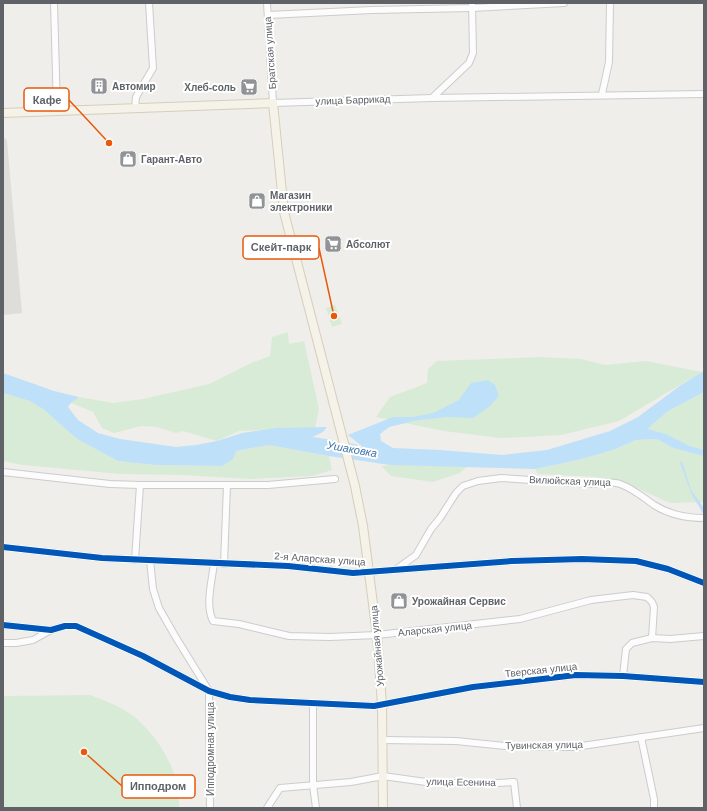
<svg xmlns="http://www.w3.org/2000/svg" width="707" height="811" font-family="Helvetica,sans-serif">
	<rect width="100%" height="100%" fill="#efeeea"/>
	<path fill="#dfddda" d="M3 137 7 140 22 313 3 315Z"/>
	<g fill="#d8ebd6">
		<path d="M335 305 342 324 332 327 326 308Z"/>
		<path d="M288 332 289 344 304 341 319 409 315 428 239 431 217 441 183 431 176 433 157 427 141 426 114 433 102 428 93 412 71 403 79 397 113 403 143 399 209 384 249 364 270 356 272 337Z"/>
		<path d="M540 357 581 359 605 365 646 361 702 372 619 421 561 435 501 438 444 431 376 417 390 397 427 383 428 369 437 361Z"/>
		<path d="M704 392V450L690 446 666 434 646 429 668 411Z"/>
		<path d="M3 393 30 401 43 409 77 439 118 461 155 465 222 466 236 451 269 445 329 456 332 470 312 476 251 479 182 475 120 474 23 465 3 461Z"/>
		<path d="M657 439 673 448 704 456V502L670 503 635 487 595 477 538 474 535 469 578 460 613 450 636 440Z"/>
		<path d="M390 465 467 466 460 473 433 482 391 476 381 466Z"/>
		<path d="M90 695C103 700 117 705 129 713 136 717 142 724 148 730 167 752 180 778 179 808H3V696Z"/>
	</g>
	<g fill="#bfe0f9">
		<path d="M702 372H704V392L668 411 647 429 666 434 690 446 704 450V456L673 448 657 439 636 440 613 450 578 460 535 469 390 465 329 456 269 445 236 451 233 459 222 466 155 465 118 461 77 439 43 409 30 401 3 393V373L54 391 79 397 71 403 68 407 78 420 98 433 120 439 176 447 196 445 217 441 242 433 276 428 327 427 323 432 310 438 307 445 339 449 352 447H363L348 435 393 417H413L433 413 459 400 471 383 488 380 495 385 499 396 489 407 473 418 447 417 418 420 389 427 380 434 381 441 393 448 440 450 502 455 547 450 610 431 638 417 681 385Z"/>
		<path d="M682 461 691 490 704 508V515L692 495 680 463Z"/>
	</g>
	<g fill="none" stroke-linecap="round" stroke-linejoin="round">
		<path stroke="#bfe0f9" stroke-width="10" d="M295 439 354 449"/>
		<defs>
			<g id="minor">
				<path d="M54 3 57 111"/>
				<path d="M267 3 273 103 432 98 704 94"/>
				<path d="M268 15 372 10 472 8 564 3"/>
				<path d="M602 94 609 62 610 3"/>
				<path d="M432 98 469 63 473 53 472 3"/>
				<path d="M135 109 136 97 153 68 149 3"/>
				<path d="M3 472 110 484 140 485H268L335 479"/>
				<path d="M3 547 102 558 288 566 353 573 512 561 582 559 636 561 668 569 704 583"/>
				<path d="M135 560 140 485"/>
				<path d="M150 560 153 589 159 608 175 636 209 691 210 808"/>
				<path d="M214 563C212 581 205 605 213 621L239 624 289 636 330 637 377 635 520 619 591 600 633 595 647 597 652 602 654 607 652 638"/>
				<path d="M224 564 227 485"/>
				<path d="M398 568 416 555 431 529 440 518 456 493 463 486 478 481 501 478 592 484C600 483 612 481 620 484 632 488 643 497 654 505 670 515 686 518 704 518"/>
				<path d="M3 625 51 630 65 626H76L143 656 209 691 230 697 250 700 374 706 473 687 576 675 623 676 704 682"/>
				<path d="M3 643H16L33 640 51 630"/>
				<path d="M623 676 626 649 632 643 652 638 670 639 704 636"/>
				<path d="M313 703V785L316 808"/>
				<path d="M641 737 654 799V808"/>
				<path d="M382 740 456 741 515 747H575L704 728"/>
				<path d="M267 808 280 788 351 782 383 776 426 782 482 784 514 782 517 808"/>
			</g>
			<path id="major" d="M3 113 273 103 284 212 355 486 363 526 377 635 382 705 383 808"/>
		</defs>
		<use href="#minor" stroke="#cbcccc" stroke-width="8"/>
		<use href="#major" stroke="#d7ceb8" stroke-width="10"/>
		<use href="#minor" stroke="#fdfcfc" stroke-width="6"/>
		<use href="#major" stroke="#f4f2e9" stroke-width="8"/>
		<defs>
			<g id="cycleway">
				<path d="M3 547 102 558 288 566 353 573 512 561 582 559 636 561 668 569 704 583"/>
				<path d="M3 625 51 630 65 626H76L143 656 209 691 230 697 250 700 374 706 473 687 576 675 623 676 704 682"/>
			</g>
		</defs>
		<use href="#cycleway" stroke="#fff" stroke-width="8"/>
		<use href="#cycleway" stroke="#0057b8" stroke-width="6"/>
	</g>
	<defs>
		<symbol id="building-square" viewBox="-11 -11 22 22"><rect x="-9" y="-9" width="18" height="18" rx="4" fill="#919496" stroke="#fff"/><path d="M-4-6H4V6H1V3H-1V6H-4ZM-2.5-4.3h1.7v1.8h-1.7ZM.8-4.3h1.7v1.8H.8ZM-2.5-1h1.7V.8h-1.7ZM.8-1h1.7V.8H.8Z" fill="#fff"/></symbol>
		<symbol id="supermarket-square" viewBox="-11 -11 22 22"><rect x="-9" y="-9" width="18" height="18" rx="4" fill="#919496" stroke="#fff"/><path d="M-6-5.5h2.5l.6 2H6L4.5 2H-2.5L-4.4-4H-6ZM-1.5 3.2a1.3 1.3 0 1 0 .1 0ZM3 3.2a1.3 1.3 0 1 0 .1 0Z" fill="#fff"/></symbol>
		<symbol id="shop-square" viewBox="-11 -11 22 22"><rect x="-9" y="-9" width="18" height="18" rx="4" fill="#919496" stroke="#fff"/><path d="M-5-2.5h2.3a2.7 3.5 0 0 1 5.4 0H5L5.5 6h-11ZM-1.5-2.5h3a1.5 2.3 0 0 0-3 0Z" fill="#fff"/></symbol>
	</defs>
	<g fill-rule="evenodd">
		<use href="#building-square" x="89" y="76" width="20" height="20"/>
		<use href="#supermarket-square" x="239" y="77" width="20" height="20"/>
		<use href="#shop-square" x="118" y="149" width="20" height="20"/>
		<use href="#shop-square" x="247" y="191" width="20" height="20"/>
		<use href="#supermarket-square" x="323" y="234" width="20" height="20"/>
		<use href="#shop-square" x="389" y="591" width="20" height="20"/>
	</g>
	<g text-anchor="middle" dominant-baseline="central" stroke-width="4" stroke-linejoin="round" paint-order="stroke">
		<g font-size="10" fill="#5f6368" stroke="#fff">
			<text transform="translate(270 53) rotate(-94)">Братская улица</text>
			<text transform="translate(353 100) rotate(-2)">улица Баррикад</text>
			<text transform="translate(570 481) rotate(2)">Вилюйская улица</text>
			<text transform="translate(320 559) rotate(4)">2-я Аларская улица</text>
			<text transform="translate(435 629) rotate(-6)">Аларская улица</text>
			<text transform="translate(377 646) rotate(-95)">Урожайная улица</text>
			<text transform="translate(541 670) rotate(-6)">Тверская улица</text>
			<text transform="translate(544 745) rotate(-1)">Тувинская улица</text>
			<text transform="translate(210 749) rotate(-90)">Ипподромная улица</text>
			<text transform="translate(461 782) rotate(1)">улица Есенина</text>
		</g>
		<g font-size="10" font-weight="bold" fill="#5f6368" stroke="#fff" text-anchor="start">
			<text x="112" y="86">Автомир</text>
			<text x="236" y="87" text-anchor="end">Хлеб-соль</text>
			<text x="141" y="159">Гарант-Авто</text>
			<text x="270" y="195">Магазин<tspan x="270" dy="12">электроники</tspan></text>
			<text x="346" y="244">Абсолют</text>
			<text x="412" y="601">Урожайная Сервис</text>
		</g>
		<g font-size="11" font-style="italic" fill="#4174aa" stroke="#fff">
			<text transform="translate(352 449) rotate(10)">Ушаковка</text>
		</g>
	</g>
	<path fill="none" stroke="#e8590c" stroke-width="1.5" d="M109 143L69 100M334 316L319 248M84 752L122 786"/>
	<g fill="#e8590c" stroke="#fff" stroke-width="1.5">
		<circle cx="109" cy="143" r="4"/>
		<circle cx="334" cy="316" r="4"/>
		<circle cx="84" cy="752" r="4"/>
	</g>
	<g fill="#fff" stroke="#e8590c" stroke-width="1.5">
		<rect x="24" y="88" width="45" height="23" rx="4"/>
		<rect x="243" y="236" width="76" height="23" rx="4"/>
		<rect x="122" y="775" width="73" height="23" rx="4"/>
	</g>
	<g font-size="11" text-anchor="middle" font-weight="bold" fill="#5f6368">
		<text x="47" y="104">Кафе</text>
		<text x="281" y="251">Скейт-парк</text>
		<text x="158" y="790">Ипподром</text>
	</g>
	<rect width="707" height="811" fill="none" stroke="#5f6368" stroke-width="8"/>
</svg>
